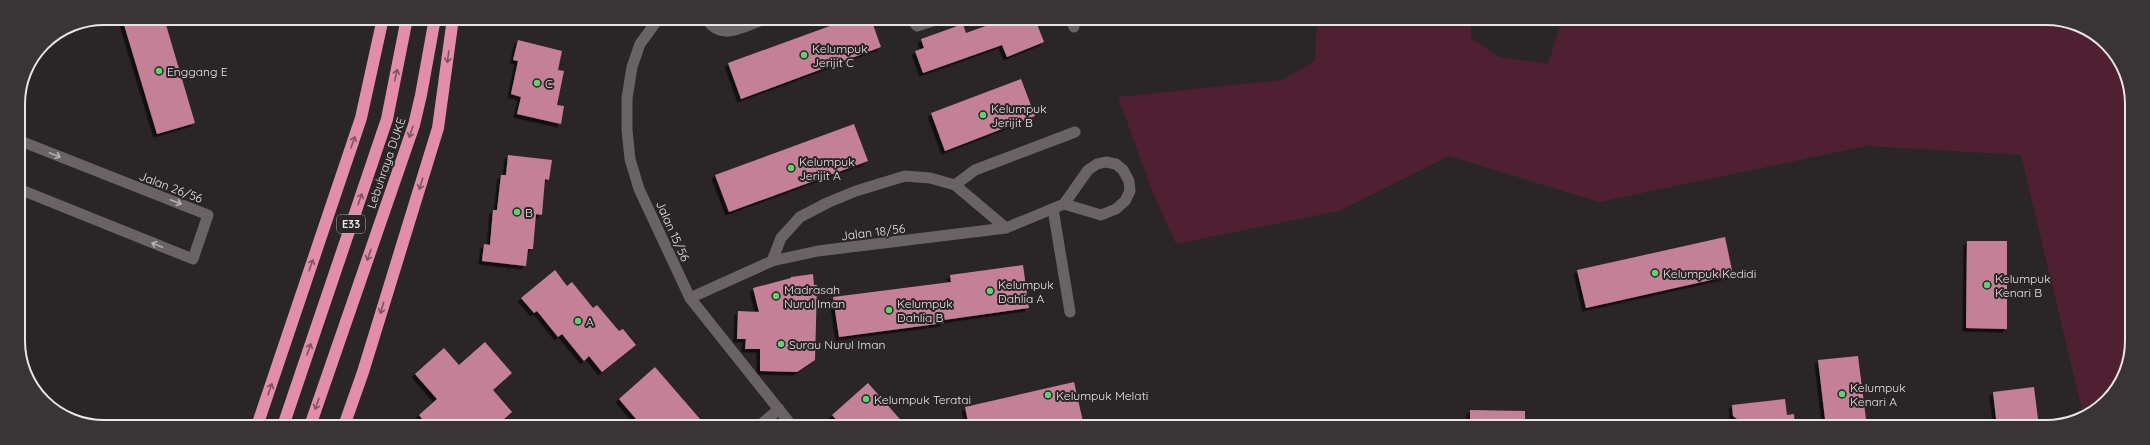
<svg xmlns="http://www.w3.org/2000/svg" width="2150" height="445" font-family="Quicksand,sans-serif">
	<defs>
		<filter id="shadow"><feDropShadow dx="-3.5" dy="3.5" stdDeviation="0" flood-color="#0009"/></filter>
	</defs>
	<rect width="100%" height="100%" fill="#2a2527"/>
	<path fill="#4f2032" d="M1317 19H1471V38L1499 57 1548 64 1562 19 2063 20 2107 43 2130 87V358L2103 406 2083 414 2021 155 1867 146 1599 202 1449 156 1339 211 1176 244 1151 188 1118 97 1282 80 1315 61Z"/>
	<g fill="#c48097" filter="url(#shadow)">
		<path d="M122 18H164L195 123 157 134Z"/>
		<path d="M849 19H871L881 47 741 99 728 63Z"/>
		<path d="M992 19H1035L1044 42 1007 57 1002 45 923 73 915 51 924 48 921 39 963 24 966 33 994 23Z"/>
		<path d="M518 40 562 51 558 70 564 71 557 105 564 106 561 124 517 114 521 97 511 94 518 61 513 60Z"/>
		<path d="M1021 79 1035 116 945 151 931 113Z"/>
		<path d="M854 124 868 161 729 212 715 175Z"/>
		<path d="M508 155 552 160 549 180 545 179 542 215 536 214 533 249H528L526 266 482 261 484 244 490 245 493 210H497L501 175H506Z"/>
		<path d="M1725 237 1733 275 1586 308 1577 270Z"/>
		<path d="M1967 241H2007V329L1966 328Z"/>
		<path d="M1023 265 1029 308 944 320V323L839 337 833 297 951 282 950 275Z"/>
		<path d="M555 270 567 286 572 282 593 308 597 305 619 331 623 329 636 345 602 372 589 356 584 361 562 334 558 337 537 311 534 313 521 298Z"/>
		<path d="M813 274 814 285H817L815 360 797 372 760 371V349H745L746 339H737L738 311 759 312 753 288 791 278V277Z"/>
		<path d="M485 342 512 373 493 390 512 412 496 426H428L419 415 437 399 415 374 444 348 459 365Z"/>
		<path d="M1858 356 1867 427H1826L1818 360Z"/>
		<path d="M655 367 700 419 693 426H642L619 399Z"/>
		<path d="M1074 382 1084 426H969L965 407Z"/>
		<path d="M868 383 906 426H842L832 415Z"/>
		<path d="M2034 387 2039 427H1997L1993 392Z"/>
		<path d="M1785 399 1787 415 1794 414 1795 427H1748L1733 416 1732 405Z"/>
		<path d="M1470 410 1525 411V426H1470Z"/>
	</g>
	<g fill="none" stroke-linecap="round" stroke-linejoin="round">
		<g stroke="#6a6365" stroke-width="11">
			<path d="M659 18 640 44 632 67 627 98V130L630 159 639 189 690 298 792 426"/>
			<path d="M706 18C721 43 744 26 765 19"/>
			<path d="M911 19 917 26 939 19"/>
			<path d="M1071 19 1074 27"/>
			<path d="M18 140 208 215 193 259 19 189"/>
			<path d="M955 185 975 170 1075 132"/>
			<path d="M1053 209 1070 312"/>
			<path d="M772 261 781 238 800 217 829 202 856 191 905 176 930 178 955 185 1006 228"/>
			<path d="M690 298 772 261 818 251 1006 228 1064 204 1088 170 1097 164 1106 162 1116 164 1123 170 1129 181 1130 191 1125 201 1116 209 1101 215 1064 204"/>
			<path d="M759 426 779 409"/>
			<path d="M1618 427H1620"/>
		</g>
		<g stroke="#e28dab" stroke-width="12">
			<path d="M257 426 361 118 383 18"/>
			<path d="M283 426 387 119 407 18"/>
			<path d="M310 426 414 125 421 95 435 18"/>
			<path d="M344 426 363 372 438 128 453 18"/>
		</g>
	</g>
	<defs><path id="oneway-shaft" d="M-6 0H5M1.5-3L5.5 0L1.5 3" fill="none" stroke-width="1.6" stroke-linecap="round" stroke-linejoin="round"/></defs>
	<g stroke="#7d5462">
		<use href="#oneway-shaft" transform="translate(448 57) rotate(98)"/>
		<use href="#oneway-shaft" transform="translate(396 75) rotate(-78)"/>
		<use href="#oneway-shaft" transform="translate(411 132) rotate(109)"/>
		<use href="#oneway-shaft" transform="translate(353 142) rotate(-71)"/>
		<use href="#oneway-shaft" transform="translate(421 184) rotate(107)"/>
		<use href="#oneway-shaft" transform="translate(360 199) rotate(-71)"/>
		<use href="#oneway-shaft" transform="translate(369 255) rotate(109)"/>
		<use href="#oneway-shaft" transform="translate(311 265) rotate(-71)"/>
		<use href="#oneway-shaft" transform="translate(382 308) rotate(107)"/>
		<use href="#oneway-shaft" transform="translate(309 349) rotate(-71)"/>
		<use href="#oneway-shaft" transform="translate(270 389) rotate(-71)"/>
		<use href="#oneway-shaft" transform="translate(317 404) rotate(109)"/>
	</g>
	<g stroke="#b6b1b2">
		<use href="#oneway-shaft" transform="translate(55 155) rotate(22)"/>
		<use href="#oneway-shaft" transform="translate(176 202) rotate(21)"/>
		<use href="#oneway-shaft" transform="translate(157 245) rotate(-158)"/>
	</g>
	<g fill="#58d570" stroke="#2a2527" stroke-width="1.5">
		<circle cx="804" cy="55" r="4"/>
		<circle cx="159" cy="71" r="4"/>
		<circle cx="537" cy="83" r="4"/>
		<circle cx="983" cy="115" r="4"/>
		<circle cx="791" cy="168" r="4"/>
		<circle cx="517" cy="212" r="4"/>
		<circle cx="1655" cy="273" r="4"/>
		<circle cx="1987" cy="285" r="4"/>
		<circle cx="990" cy="291" r="4"/>
		<circle cx="776" cy="296" r="4"/>
		<circle cx="889" cy="310" r="4"/>
		<circle cx="578" cy="321" r="4"/>
		<circle cx="781" cy="344" r="4"/>
		<circle cx="1842" cy="394" r="4"/>
		<circle cx="1048" cy="395" r="4"/>
		<circle cx="866" cy="399" r="4"/>
	</g>
	<g text-anchor="middle" dominant-baseline="central" stroke-width="4" stroke-linejoin="round" paint-order="stroke">
		<rect fill="#2a2527" stroke="#afabad" stroke-width="1" x="337" y="215" width="28" height="18" rx="3"/>
		<g font-size="11" font-weight="bold" fill="#e8e5e6">
			<text x="351" y="224">E33</text>
		</g>
		<g font-size="12" fill="#e8e5e6" stroke="#2a2527" text-anchor="start">
			<text x="812" y="48">Kelumpuk<tspan x="812" dy="14">Jerijit C</tspan></text>
			<text x="167" y="71">Enggang E</text>
			<text x="545" y="83">C</text>
			<text x="991" y="108">Kelumpuk<tspan x="991" dy="14">Jerijit B</tspan></text>
			<text x="799" y="161">Kelumpuk<tspan x="799" dy="14">Jerijit A</tspan></text>
			<text x="525" y="212">B</text>
			<text x="1663" y="273">Kelumpuk Kedidi</text>
			<text x="1995" y="278">Kelumpuk<tspan x="1995" dy="14">Kenari B</tspan></text>
			<text x="998" y="284">Kelumpuk<tspan x="998" dy="14">Dahlia A</tspan></text>
			<text x="784" y="289">Madrasah<tspan x="784" dy="14">Nurul Iman</tspan></text>
			<text x="897" y="303">Kelumpuk<tspan x="897" dy="14">Dahlia B</tspan></text>
			<text x="586" y="321">A</text>
			<text x="789" y="344">Surau Nurul Iman</text>
			<text x="1850" y="387">Kelumpuk<tspan x="1850" dy="14">Kenari A</tspan></text>
			<text x="1056" y="395">Kelumpuk Melati</text>
			<text x="874" y="399">Kelumpuk Teratai</text>
		</g>
		<g font-size="12" fill="#e8e5e6" stroke="#2a2527">
			<text transform="translate(386 163) rotate(-71)">Lebuhraya DUKE</text>
			<text transform="translate(171 187) rotate(21)">Jalan 26/56</text>
			<text transform="translate(673 231) rotate(66)">Jalan 15/56</text>
			<text transform="translate(873 232) rotate(-7)">Jalan 18/56</text>
		</g>
	</g>
	<path d="M0 0H2150V445H0ZM104 25H2046A79 79 0 0 1 2125 104V341A79 79 0 0 1 2046 420H104A79 79 0 0 1 25 341V104A79 79 0 0 1 104 25Z" fill="#393436" fill-rule="evenodd"/>
	<path fill="none" stroke="#e8e5e6" stroke-width="2" d="M104 25H2046A79 79 0 0 1 2125 104V341A79 79 0 0 1 2046 420H104A79 79 0 0 1 25 341V104A79 79 0 0 1 104 25Z"/>
</svg>
